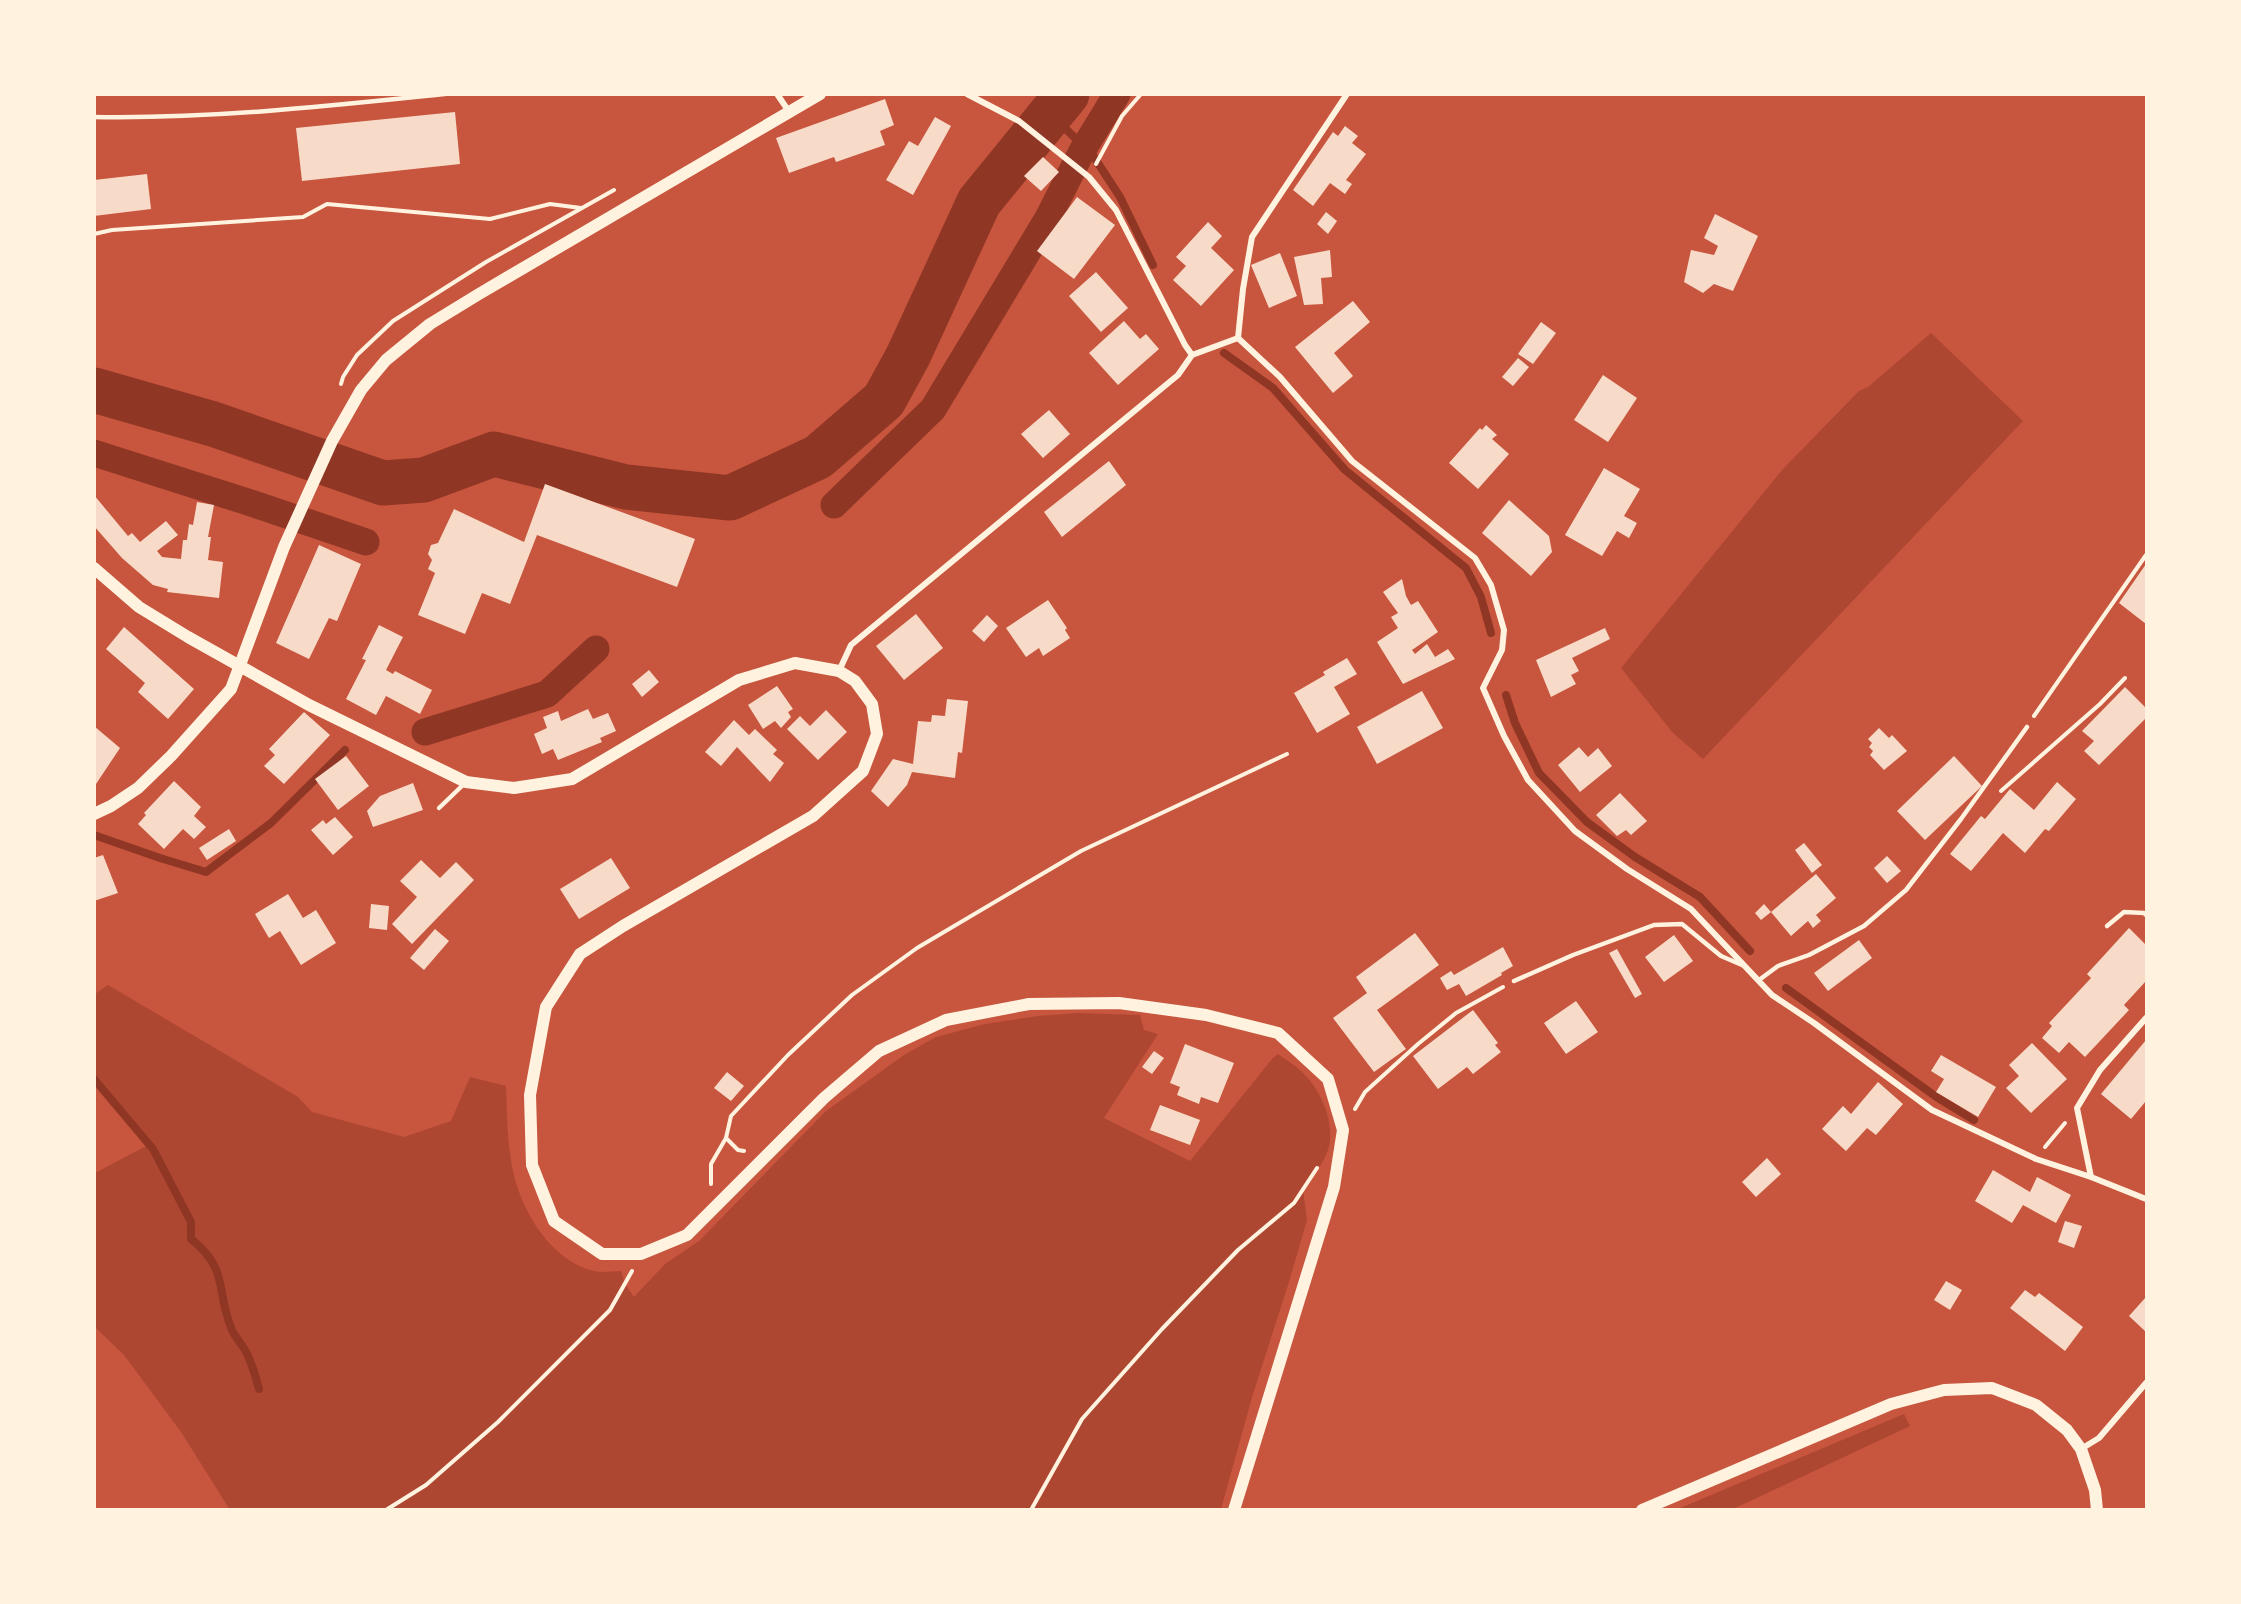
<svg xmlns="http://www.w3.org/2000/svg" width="2241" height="1604" font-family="Commissioner,sans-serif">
	<rect width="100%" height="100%" fill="#c8553d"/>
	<g fill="#ae4732">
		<path d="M1931 333 2023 421 1703 759 1673 733 1621 668 1782 470 1859 391 1868 387Z"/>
		<path d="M108 985 298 1097 312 1112 404 1137 451 1121 470 1077 506 1086C507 1111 507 1136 511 1160 517 1204 548 1260 594 1271 602 1273 613 1271 621 1271L625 1284 634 1297 665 1264 699 1241 826 1111 904 1055 936 1037 985 1024 1038 1016 1078 1013 1140 1015 1144 1030 1158 1034 1104 1118 1190 1161 1272 1059 1278 1054C1286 1060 1297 1066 1304 1074 1323 1093 1338 1129 1326 1155 1321 1167 1310 1178 1303 1189L1307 1220 1289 1282 1253 1394 1221 1509 230 1510 181 1432 124 1355 95 1327V1173L148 1145 95 1079V994Z"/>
		<path d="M1904 1414 1910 1426 1733 1509H1678Z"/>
	</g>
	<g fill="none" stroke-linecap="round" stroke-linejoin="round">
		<g stroke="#8f3625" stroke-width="8">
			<path d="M1050 114 1092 154 1120 197 1153 265"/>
			<path d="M1224 353 1273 388 1345 470 1466 568 1481 597 1491 633"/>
			<path d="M1506 695 1515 723 1539 773 1587 822 1635 857 1700 897 1750 951"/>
			<path d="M94 835 160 858 206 872 271 823 345 750"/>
			<path d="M1786 988 1935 1096 1974 1120"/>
			<path d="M94 1079 153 1149 191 1222V1239C230 1270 215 1290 232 1330 235 1337 241 1343 245 1350 252 1362 255 1375 259 1389"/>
		</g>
		<g stroke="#8f3625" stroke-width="27">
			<path d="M94 453 248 502 366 542"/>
			<path d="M834 505 933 409 1048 218 1082 151 1117 94"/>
			<path d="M425 732 547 694 596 649"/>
		</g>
		<path stroke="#8f3625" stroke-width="45" d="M94 390 213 424 383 483 424 480 494 454 626 487 730 498 818 457 884 400 908 356 979 202 1067 94"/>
	</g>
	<g fill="#f7dbc8">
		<path d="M885 99 894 125 880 131 885 145 836 162 834 157 789 173 776 138Z"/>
		<path d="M455 112 460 164 302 181 296 128Z"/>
		<path d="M935 117 951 126 913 195 886 180 909 141 918 146Z"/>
		<path d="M1345 126 1358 136 1352 143 1366 154 1346 180 1352 184 1345 194 1330 183 1313 206 1293 190 1333 132 1338 136Z"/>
		<path d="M1043 157 1059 172 1041 191 1024 176Z"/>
		<path d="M147 174 151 209 94 216V180Z"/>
		<path d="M1077 197 1115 225 1074 279 1037 251Z"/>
		<path d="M1326 212 1337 221 1328 234 1317 224Z"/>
		<path d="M1715 214 1758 236 1733 291 1714 284 1703 293 1684 282 1691 250 1714 255 1718 246 1704 238Z"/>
		<path d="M1208 222 1222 236 1211 248 1234 270 1201 306 1173 280 1186 266 1176 257Z"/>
		<path d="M1330 250 1332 277 1321 278 1323 304 1304 305 1294 257Z"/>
		<path d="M1280 253 1297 296 1269 308 1251 265Z"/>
		<path d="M1096 272 1128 308 1101 332 1069 296Z"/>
		<path d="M1353 301 1370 322 1334 353 1353 376 1333 393 1295 347Z"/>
		<path d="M1124 321 1140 339 1146 334 1159 349 1118 385 1089 353Z"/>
		<path d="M1541 322 1556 333 1533 364 1518 354Z"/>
		<path d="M1518 358 1529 367 1513 386 1502 377Z"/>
		<path d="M1603 375 1637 398 1608 442 1574 420Z"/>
		<path d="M1049 410 1070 434 1043 458 1021 434Z"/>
		<path d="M1486 425 1497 435 1492 439 1509 454 1478 489 1449 463 1480 428 1482 430Z"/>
		<path d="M1109 461 1126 485 1062 537 1044 512Z"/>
		<path d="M1604 468 1640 489 1624 516 1637 523 1629 538 1617 531 1602 556 1565 535Z"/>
		<path d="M545 484 695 539 677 587 537 535 510 604 482 593 465 634 418 615 435 573 428 569 432 560 428 554 431 545 438 543 454 509 524 542Z"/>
		<path d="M94 495 128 536 132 533 140 542 166 521 178 535 157 551 162 557 181 559 183 540H187L189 524 193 525 197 502 214 505 208 537H211L208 560 223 562 219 598 167 592 168 589 153 585 122 558 94 526Z"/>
		<path d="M1509 500 1549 536 1552 552 1531 576 1482 533Z"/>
		<path d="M319 545 361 564 337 621 329 618 309 659 276 643Z"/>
		<path d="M2146 564V624L2119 603Z"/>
		<path d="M1402 579 1406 596 1411 605 1418 601 1438 632 1412 650 1415 654 1427 644 1435 657 1448 649 1455 659 1403 684 1377 642 1398 628 1391 617 1398 613 1383 592Z"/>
		<path d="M1048 600 1067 628 1065 630 1070 638 1043 656 1039 648 1026 657 1006 628Z"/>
		<path d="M916 614 943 648 904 680 876 646Z"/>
		<path d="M987 615 998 626 984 642 972 631Z"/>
		<path d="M379 625 403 637 386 670 393 674 395 671 432 690 420 714 386 696 376 715 346 699 366 660 362 659Z"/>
		<path d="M124 627 194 689 168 719 138 692 145 683 106 649Z"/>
		<path d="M1605 628 1610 639 1572 658 1579 671 1571 675 1576 684 1551 697 1536 660Z"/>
		<path d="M1347 658 1357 674 1334 687 1350 714 1317 733 1294 693 1325 675 1323 672Z"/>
		<path d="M649 670 659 682 642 697 632 684Z"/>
		<path d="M777 686 793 709 788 712 791 717 781 728 775 721 763 729 748 705Z"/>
		<path d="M2125 687 2146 708V718L2099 765 2084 751 2094 741 2082 731Z"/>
		<path d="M1422 691 1443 728 1377 764 1357 727Z"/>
		<path d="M947 699 968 701 962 753 958 752 955 778 912 772 907 785 888 807 871 791 893 759 913 764 918 721 931 722 932 715 945 716Z"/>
		<path d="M588 709 593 719 608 713 616 731 600 738 602 742 558 760 553 749 542 754 534 734 547 728 543 717 558 711 561 721Z"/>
		<path d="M826 710 847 732 818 760 787 729 800 716 810 726Z"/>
		<path d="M304 712 330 735 284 784 264 766 275 755 269 749Z"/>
		<path d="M734 720 749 735 755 729 777 750 773 754 784 763 770 782 737 747 721 766 705 752Z"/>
		<path d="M94 726 120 748 94 787Z"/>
		<path d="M1879 728 1889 738 1892 735 1907 751 1884 770 1870 755 1873 751 1869 747 1872 743 1868 739Z"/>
		<path d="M1579 747 1588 757 1598 748 1612 766 1580 792 1558 765Z"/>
		<path d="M346 756 369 786 338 810 315 779Z"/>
		<path d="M1954 756 1982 786 1925 840 1897 811Z"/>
		<path d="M174 781 201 807 194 816 206 827 194 839 183 829 164 849 138 824 146 815 144 813Z"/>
		<path d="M2057 782 2076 799 2049 831 2045 829 2025 853 2003 833 1971 871 1950 854 1981 816 1985 819 2010 789 2034 810Z"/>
		<path d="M413 783 423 810 373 827 367 811 380 796Z"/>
		<path d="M1620 793 1647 821 1631 835 1626 830 1617 836 1596 815Z"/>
		<path d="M335 817 353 837 333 855 311 830 323 820 326 824Z"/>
		<path d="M229 829 236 841 207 860 199 848Z"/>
		<path d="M1804 843 1822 865 1812 873 1795 850Z"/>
		<path d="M103 855 118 893 94 901V858Z"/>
		<path d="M1887 856 1901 871 1887 883 1874 868Z"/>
		<path d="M611 858 630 888 579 919 560 889Z"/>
		<path d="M421 860 440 878 456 862 474 880 412 944 392 924 417 897 400 881Z"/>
		<path d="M1816 874 1836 898 1816 915 1821 921 1813 928 1808 921 1791 936 1771 912 1761 920 1755 913 1764 904 1771 912Z"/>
		<path d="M288 894 303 918 316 910 336 943 301 965 280 931 269 938 255 914Z"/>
		<path d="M371 904 389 906 387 930 369 928Z"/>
		<path d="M2129 928 2146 945V981L2124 1005 2129 1010 2085 1057 2069 1042 2059 1053 2042 1038 2052 1026 2049 1023 2091 978 2087 974Z"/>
		<path d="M435 929 449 941 424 970 410 958Z"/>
		<path d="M1415 933 1439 965 1377 1010 1406 1049 1374 1072 1333 1018 1367 993 1356 977Z"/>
		<path d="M1674 935 1693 961 1664 982 1645 957Z"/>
		<path d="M1859 940 1872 958 1828 991 1814 973Z"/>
		<path d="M1503 947 1513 966 1501 973 1502 975 1466 996 1459 984 1447 990 1440 978 1451 971 1454 975Z"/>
		<path d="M1617 949 1642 994 1635 998 1609 953Z"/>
		<path d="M1576 1001 1598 1032 1566 1054 1544 1023Z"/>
		<path d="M1473 1010 1498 1043 1495 1045 1501 1052 1473 1074 1467 1067 1438 1089 1413 1056Z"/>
		<path d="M2146 1040V1101L2131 1119 2101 1094Z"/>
		<path d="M2032 1043 2067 1079 2031 1113 2006 1088 2019 1076 2009 1065Z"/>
		<path d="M1185 1044 1234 1063 1218 1103 1201 1097 1199 1104 1177 1095 1180 1087 1170 1083Z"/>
		<path d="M1154 1051 1164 1058 1152 1074 1142 1067Z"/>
		<path d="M1941 1055 1996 1087 1978 1117 1936 1092 1944 1079 1931 1071Z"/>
		<path d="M727 1072 744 1086 731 1101 714 1088Z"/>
		<path d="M1878 1082 1903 1104 1876 1135 1867 1128 1846 1151 1822 1129 1843 1106 1851 1114Z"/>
		<path d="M1160 1105 1200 1120 1190 1145 1150 1130Z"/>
		<path d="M1767 1158 1781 1174 1756 1197 1742 1182Z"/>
		<path d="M1993 1170 2030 1192 2037 1177 2071 1195 2056 1223 2023 1205 2012 1223 1975 1201Z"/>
		<path d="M2065 1221 2082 1226 2074 1248 2058 1242Z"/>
		<path d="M1946 1281 1962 1290 1950 1310 1934 1300Z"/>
		<path d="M2025 1290 2035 1297 2039 1293 2083 1327 2065 1351 2010 1308Z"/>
		<path d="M2146 1297V1332L2129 1316Z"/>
	</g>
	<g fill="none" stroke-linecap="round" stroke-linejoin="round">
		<g stroke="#fff3e0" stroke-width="4">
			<path d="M1096 164 1122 116 1141 94"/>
			<path d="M94 234 112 230 303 217 327 204 490 219 550 204 581 208"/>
			<path d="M341 384 343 377 357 355 393 321 486 262 614 190"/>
			<path d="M2034 716 2146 555"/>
			<path d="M2001 791 2100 704 2125 678"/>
			<path d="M1355 1109 1365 1092 1418 1044 1456 1013 1503 987"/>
			<path d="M2045 1147 2065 1123"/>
			<path d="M744 1151 738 1150 726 1138 731 1116 788 1055 852 995 917 948 1081 851 1287 754"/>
			<path d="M711 1184V1164L726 1138"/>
			<path d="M386 1510 426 1485 498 1422 610 1310 632 1271"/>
			<path d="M1031 1510 1082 1419 1162 1329 1238 1250 1294 1203 1317 1168"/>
		</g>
		<g stroke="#fff3e0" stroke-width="4.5">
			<path d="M94 117C211 119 329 106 445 94"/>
			<path d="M439 808 464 784"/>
			<path d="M2107 926 2124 912 2144 913 2146 915"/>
			<path d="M1759 980 1778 966 1809 955 1864 926 1906 890 1961 819 2027 727"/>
			<path d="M1514 981 1573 955 1654 925 1682 924 1721 956 1742 965"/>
		</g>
		<g stroke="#fff3e0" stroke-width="6">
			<path d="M777 94 790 113"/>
			<path d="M967 94 1019 121 1089 177 1116 210 1185 345 1192 355"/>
			<path d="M1238 338 1280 377 1352 461 1475 558 1491 585 1504 630 1502 650 1483 688 1504 736 1528 780 1575 831 1627 869 1691 909 1772 995 1814 1023 1932 1110 2036 1159 2091 1177 2146 1199"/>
			<path d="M1238 338 1243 289 1252 237 1347 94"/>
			<path d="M839 671 851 645 1178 375 1192 355 1238 338"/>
			<path d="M2091 1177 2077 1108 2100 1070 2146 1018"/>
			<path d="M2081 1449 2099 1438 2146 1383"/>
		</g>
		<g stroke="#fff3e0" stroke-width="12">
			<path d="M94 568 139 607 188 637 309 705 466 782 514 788 572 779 739 680 795 663 839 671 855 681 872 704 877 734 863 771 813 816 623 926 580 954 546 1007 530 1095 532 1165 554 1221 602 1254H641L687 1235 824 1098 879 1051 946 1020 1029 1004 1119 1003 1206 1015 1278 1033 1328 1079 1343 1130 1334 1187 1234 1510"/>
			<path d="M94 814 111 806 138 788 171 756 231 689 284 547 332 441 361 390 386 360 430 324 479 294 820 94"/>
			<path d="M1642 1510 1891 1404 1944 1390 1992 1388 2036 1405 2067 1430 2081 1449 2095 1490 2097 1510"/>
		</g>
	</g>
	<rect width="2241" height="1604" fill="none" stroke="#fff3e0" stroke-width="192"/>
</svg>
